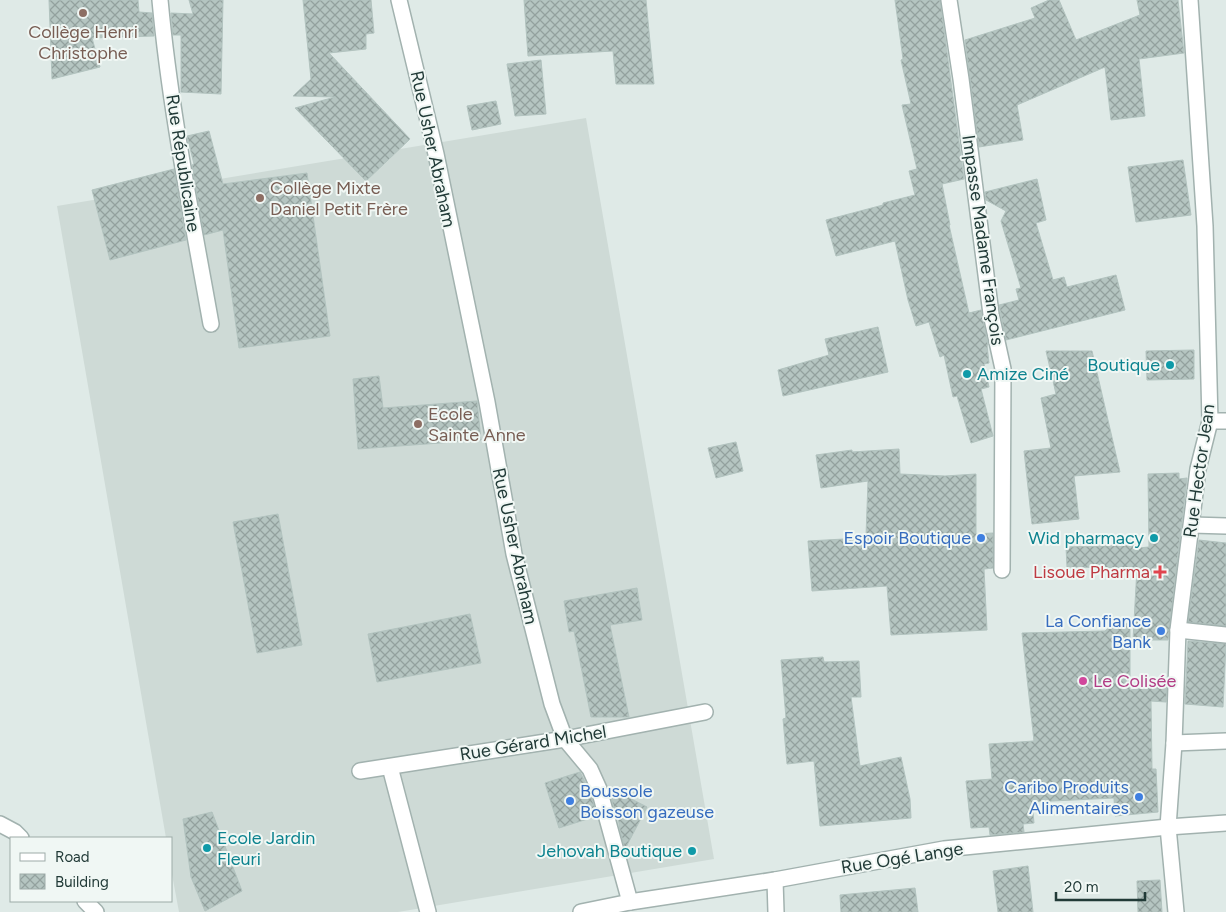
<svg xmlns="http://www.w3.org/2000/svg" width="1226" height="912" font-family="Figtree,sans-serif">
	<defs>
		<pattern id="building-cross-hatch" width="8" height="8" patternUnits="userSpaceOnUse" patternTransform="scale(1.25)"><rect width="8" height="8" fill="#b5c5c1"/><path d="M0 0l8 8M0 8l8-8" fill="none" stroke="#93a19e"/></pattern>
	</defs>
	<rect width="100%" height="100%" fill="#dfeae7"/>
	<path fill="#cedad6" d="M586 118 714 859 398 912H179L171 869V838H166L57 206Z"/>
	<g fill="url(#building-cross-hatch)" stroke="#b2c3bf">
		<path d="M49 0H138L139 12 152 13 154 36 92 38 100 67 52 79Z"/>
		<path d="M189 0H223L221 94 181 92V35H173L171 13 193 14Z"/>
		<path d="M303 0H371L374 33 366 34V49L329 53 410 139 366 181 295 108 335 97 293 96 311 79Z"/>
		<path d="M524 0H646L654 84H616L613 51 528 56Z"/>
		<path d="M895 0H940L964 179 942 184 950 225H949L969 313 981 310 988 345H987L989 363 984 364 989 387 981 389 993 436 971 443 957 396 953 397 944 355 940 357 929 322 916 326 908 300 895 241 836 256 826 220 883 205V203L915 195 909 171 917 169 902 105 911 104 901 60 903 59Z"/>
		<path d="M1049 0H1059L1076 40 1140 15 1137 0H1178L1184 53 1139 59 1145 116 1111 120 1105 67 1017 105 1023 140 979 147 965 40 1035 18 1031 8Z"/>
		<path d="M541 60 546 114 515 116 507 64Z"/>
		<path d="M496 101 501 124 472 130 467 106Z"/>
		<path d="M209 131 223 184 307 173 330 336 239 348 223 230 204 235 192 165 194 164 187 136Z"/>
		<path d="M1183 160 1191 215 1136 222 1128 167Z"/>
		<path d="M174 169 186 240 110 260 92 190Z"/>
		<path d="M1037 179 1046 220 1036 223 1053 280 1064 277 1067 287 1116 275 1125 310 1006 340 999 305 1019 300 1016 289 1021 288 1001 221 1006 211 986 200 985 192Z"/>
		<path d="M878 327 888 372 783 396 778 370 829 355 825 339Z"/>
		<path d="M1194 350V379L1147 380 1146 351Z"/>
		<path d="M1046 351H1092L1120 472 1074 476 1079 519 1032 524 1024 451 1051 448 1041 398 1056 394Z"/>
		<path d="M379 376 383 408 477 401 481 440 358 449 353 379Z"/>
		<path d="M736 442 743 471 716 478 708 448Z"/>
		<path d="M899 449 900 474 945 476 976 474V534L993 533V568L984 569 987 630 891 635 887 586 812 591 808 541 862 538V535L866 536 868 481 821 488 816 455 852 450V452Z"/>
		<path d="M1179 473V479L1187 478 1168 640H1133L1137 568 1067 567 1066 547 1136 545 1138 551V548L1149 547 1148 474Z"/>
		<path d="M278 514 302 645 257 653 233 522Z"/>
		<path d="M1199 540 1226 543V626L1188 622Z"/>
		<path d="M637 588 642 620 610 625 629 717H591L574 631 569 632 564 601Z"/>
		<path d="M470 614 481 663 377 682 368 634Z"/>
		<path d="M1130 623V690L1167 685 1166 702 1151 701 1152 769H1156L1158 812 1115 816 1114 798 1032 802 1034 823 1023 824 1024 832 990 835 989 827 971 828 966 781 992 779 989 744 1034 741 1022 633 1105 631 1111 626Z"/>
		<path d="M1188 641 1226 644 1223 707 1185 704Z"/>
		<path d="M823 657 824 662 859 661 861 697H851L860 766 901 757 910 799 911 818 820 826 814 761 787 764 783 719 786 718 781 660Z"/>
		<path d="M580 772 590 792 597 816 559 828 545 783Z"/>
		<path d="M608 787 647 807 625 849 620 830 617 810 615 811Z"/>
		<path d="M212 812 242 891 205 911 191 877 183 819Z"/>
		<path d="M1028 866 1033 912H998L993 871Z"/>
		<path d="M1160 880 1162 912H1138L1137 881Z"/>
		<path d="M915 888 918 912H841L840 895Z"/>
	</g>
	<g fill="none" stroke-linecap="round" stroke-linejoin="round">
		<defs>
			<g id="street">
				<path d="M160 0C170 109 192 217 211 324"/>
				<path d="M399 0 436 154 487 402 514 554 552 704 565 739 590 769 599 789 630 902"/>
				<path d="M949 0 961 79 991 314 1003 369 1002 570"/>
				<path d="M1210 421H1226"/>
				<path d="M1192 525 1226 526"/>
				<path d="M1178 630 1226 635"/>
				<path d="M1174 743 1226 741"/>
				<path d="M390 767 428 912"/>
				<path d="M360 771 565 739 705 712"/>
				<path d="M0 824 15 832 21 838"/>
				<path d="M775 880 776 912"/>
				<path d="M85 901 96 912"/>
				<path d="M581 912 630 902 775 880 944 849 1168 827 1226 823"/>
				<path d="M1176 912 1168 827 1174 743 1178 630 1198 469 1210 421 1205 226 1190 0"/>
			</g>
		</defs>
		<use href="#street" stroke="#a2b2af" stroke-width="18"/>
		<use href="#street" stroke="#fff" stroke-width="15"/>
	</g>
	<g fill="#8d6e63" stroke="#f0f7f4" stroke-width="2">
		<circle cx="83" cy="13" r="5"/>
		<circle cx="260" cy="198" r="5"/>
		<circle cx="418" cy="424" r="5"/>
	</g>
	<g fill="#0f9aa8" stroke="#f0f7f4" stroke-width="2">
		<circle cx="1170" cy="365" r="5"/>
		<circle cx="967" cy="374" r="5"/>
		<circle cx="1154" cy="538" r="5"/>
		<circle cx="207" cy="848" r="5"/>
		<circle cx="692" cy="851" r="5"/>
	</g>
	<g fill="#3f7fe0" stroke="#f0f7f4" stroke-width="2">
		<circle cx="981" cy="538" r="5"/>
		<circle cx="1161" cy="631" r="5"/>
		<circle cx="1139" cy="797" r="5"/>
		<circle cx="570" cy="801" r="5"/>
	</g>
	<path fill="#e0444e" stroke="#f0f7f4" stroke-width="2" d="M1157.5 564.5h5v5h5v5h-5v5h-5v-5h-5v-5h5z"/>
	<circle fill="#d1479c" stroke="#f0f7f4" stroke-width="2" cx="1083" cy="681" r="5"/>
	<g text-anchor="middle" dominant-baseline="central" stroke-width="4" stroke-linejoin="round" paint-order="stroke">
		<g font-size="18" fill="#785e54" stroke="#f0f7f4" text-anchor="start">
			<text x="83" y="32" text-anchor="middle">Collège Henri<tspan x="83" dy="21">Christophe</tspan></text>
			<text x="270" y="188">Collège Mixte<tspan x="270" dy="21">Daniel Petit Frère</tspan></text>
			<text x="428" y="414">Ecole<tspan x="428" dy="21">Sainte Anne</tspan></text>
		</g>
		<g font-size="18" fill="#213a37" stroke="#f0f7f4">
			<text transform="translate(433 149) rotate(78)">Rue Usher Abraham</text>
			<text transform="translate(183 163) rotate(81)">Rue Républicaine</text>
			<text transform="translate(983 240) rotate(82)">Impasse Madame François</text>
			<text transform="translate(1199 471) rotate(-82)">Rue Hector Jean</text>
			<text transform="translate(515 546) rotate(78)">Rue Usher Abraham</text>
			<text transform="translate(533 743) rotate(-9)">Rue Gérard Michel</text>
			<text transform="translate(902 858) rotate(-9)">Rue Ogé Lange</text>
		</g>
		<g font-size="18" fill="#0d838f" stroke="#f0f7f4" text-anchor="end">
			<text x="1160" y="365">Boutique</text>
			<text x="977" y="374" text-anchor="start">Amize Ciné</text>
			<text x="1144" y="538">Wid pharmacy</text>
			<text x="217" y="838" text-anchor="start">Ecole Jardin<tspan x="217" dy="21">Fleuri</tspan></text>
			<text x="682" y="851">Jehovah Boutique</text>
		</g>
		<g font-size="18" fill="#366cbe" stroke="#f0f7f4" text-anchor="end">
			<text x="971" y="538">Espoir Boutique</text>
			<text x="1151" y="621">La Confiance<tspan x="1151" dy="21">Bank</tspan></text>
			<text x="1129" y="787">Caribo Produits<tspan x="1129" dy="21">Alimentaires</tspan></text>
			<text x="580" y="791" text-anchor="start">Boussole<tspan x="580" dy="21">Boisson gazeuse</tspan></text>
		</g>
		<g font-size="18" fill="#be3a42" stroke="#f0f7f4" text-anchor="end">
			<text x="1150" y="572">Lisoue Pharma</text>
		</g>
		<g font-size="18" fill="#b23c85" stroke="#f0f7f4" text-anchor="start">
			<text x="1093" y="681">Le Colisée</text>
		</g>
	</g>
	<rect x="10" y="837" width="162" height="65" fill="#f0f7f4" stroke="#9daba8"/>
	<rect x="20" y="853" width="25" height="8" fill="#ffffff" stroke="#9daba8"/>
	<text x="55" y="862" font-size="15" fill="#213a37">Road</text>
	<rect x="20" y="874" width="25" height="15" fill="url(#building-cross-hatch)" stroke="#9daba8"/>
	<text x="55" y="887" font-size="15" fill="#213a37">Building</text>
	<path d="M1056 892v8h89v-8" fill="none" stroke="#213a37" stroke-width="2.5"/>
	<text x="1064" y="892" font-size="15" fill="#213a37" stroke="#f0f7f4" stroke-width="4" paint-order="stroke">20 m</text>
</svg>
